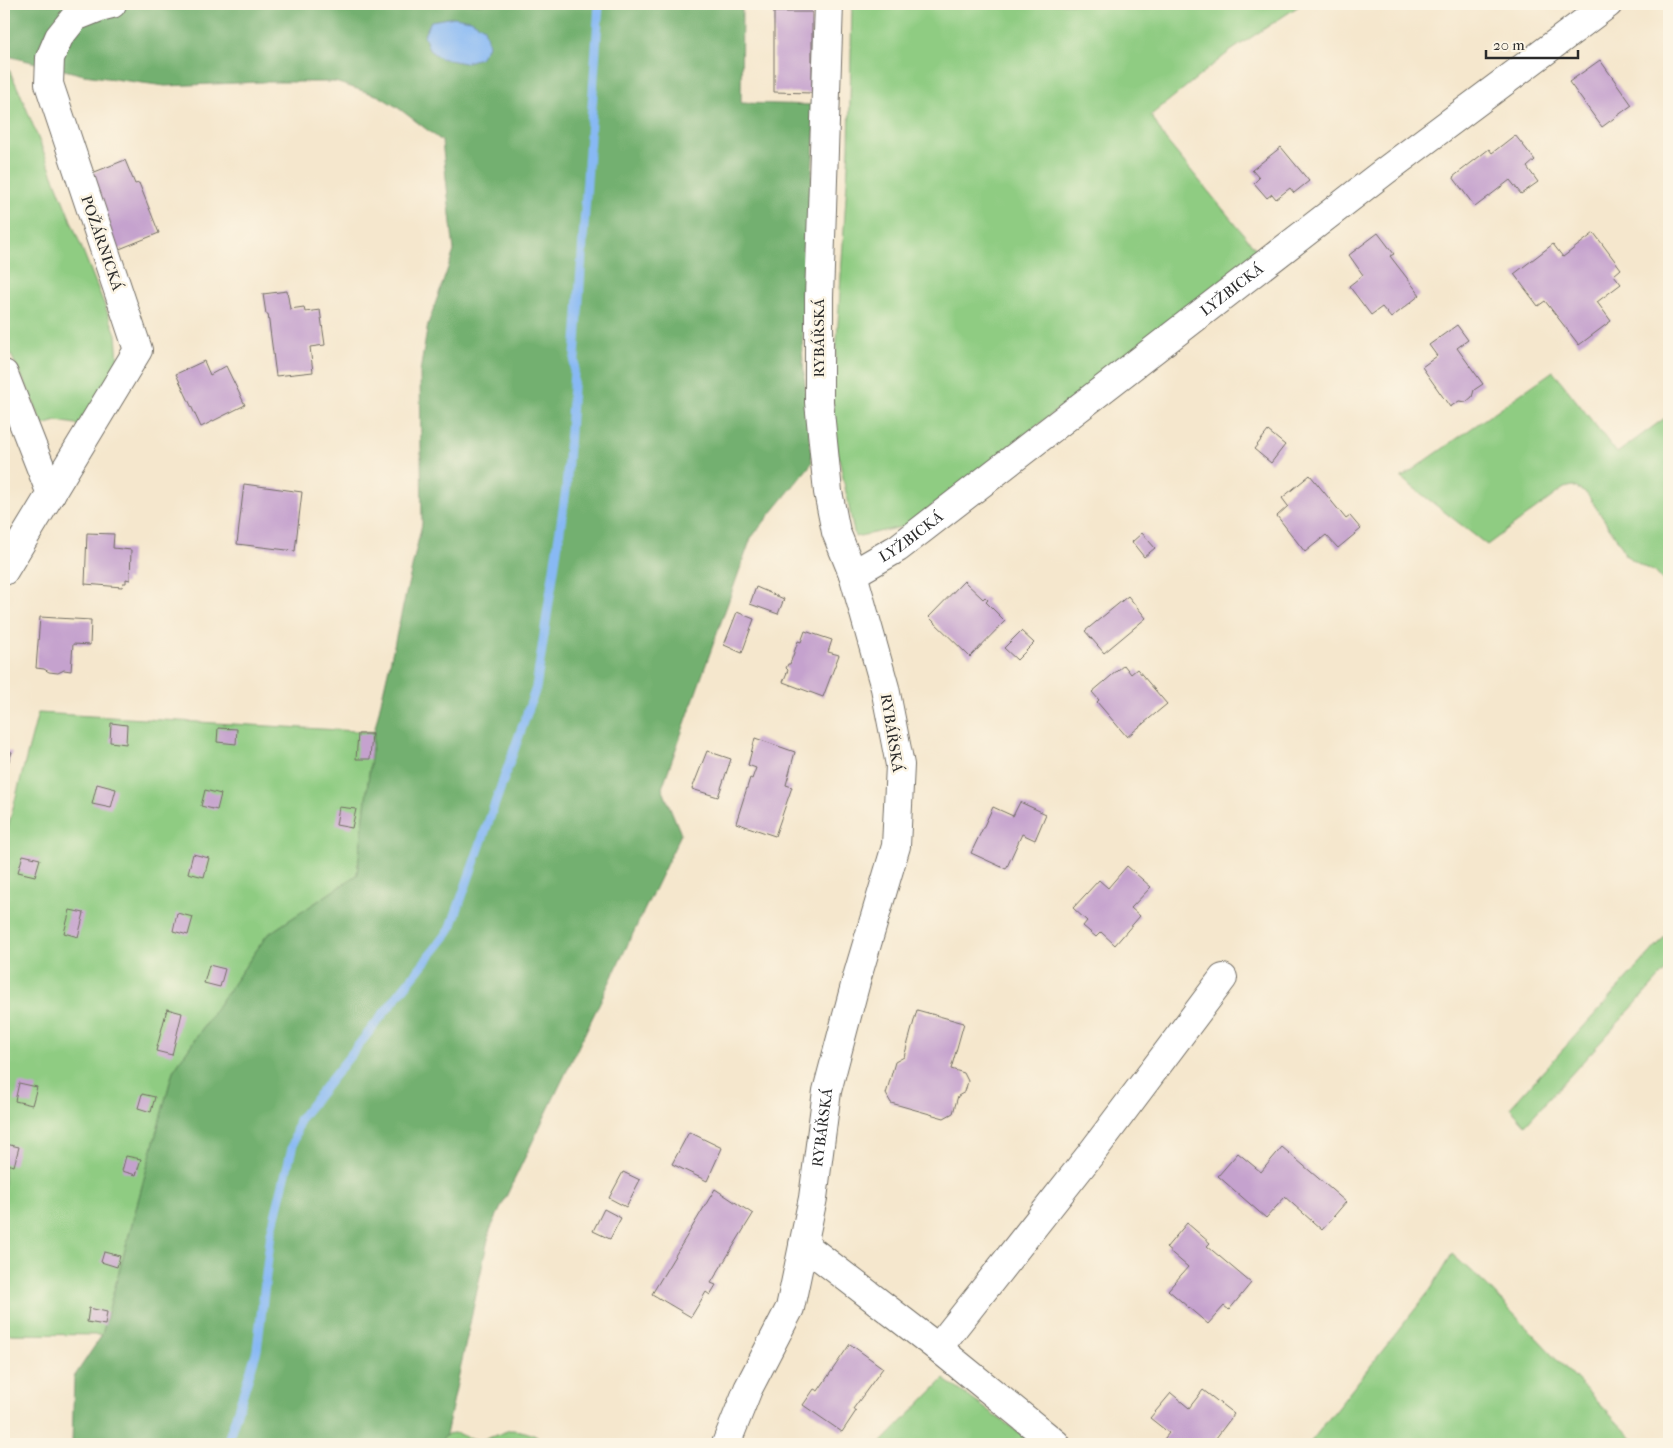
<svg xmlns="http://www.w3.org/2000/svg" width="1673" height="1448" font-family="'IM FELL French Canon',serif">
	<rect width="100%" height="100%" fill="#fcf5e5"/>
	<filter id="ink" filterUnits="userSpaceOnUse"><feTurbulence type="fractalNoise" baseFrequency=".02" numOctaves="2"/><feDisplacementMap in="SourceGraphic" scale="10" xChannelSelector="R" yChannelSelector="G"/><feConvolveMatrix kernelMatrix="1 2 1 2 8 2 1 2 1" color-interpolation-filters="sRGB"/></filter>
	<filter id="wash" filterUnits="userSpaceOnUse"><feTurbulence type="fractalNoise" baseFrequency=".0096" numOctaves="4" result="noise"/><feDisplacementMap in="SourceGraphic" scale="20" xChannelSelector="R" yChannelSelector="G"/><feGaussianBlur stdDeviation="1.12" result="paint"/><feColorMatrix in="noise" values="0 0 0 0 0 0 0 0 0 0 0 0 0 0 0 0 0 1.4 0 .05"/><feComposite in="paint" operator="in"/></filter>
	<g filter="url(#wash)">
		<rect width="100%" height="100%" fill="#f5e7cd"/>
		<g fill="#8fcc82" stroke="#5d7c56">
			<path d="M852 4H1302L1229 52 1151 115 1165 139 1260 254 906 526 855 537 833 428V402L849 149Z"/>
			<path d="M4 59 21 95 116 334 118 362 88 436 76 424 57 421 43 425 29 391 4 341Z"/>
			<path d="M1553 371 1617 453 1669 415V587L1655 572 1644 567 1625 555 1621 545 1587 494 1573 486 1564 488 1487 545 1401 478Z"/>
			<path d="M38 713 374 732 357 875 267 935 173 1071 102 1335 4 1334V842Z"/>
			<path d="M1669 932V967L1525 1125 1510 1108Z"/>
			<path d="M1452 1254 1486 1285 1638 1444H1309L1431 1289Z"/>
			<path d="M944 1379 1035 1444H880Z"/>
			<path d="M510 1430C522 1430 537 1434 546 1444H439C453 1422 462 1440 478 1440 486 1440 501 1433 510 1430Z"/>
		</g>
		<path fill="#73b070" stroke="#4f6e4e" d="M4 4H742L741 103 816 105 802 350 812 463 751 538 662 788 681 834 490 1230 446 1435 439 1444H72L74 1377 102 1335 173 1071 267 935 357 875 374 732 422 524 420 372 428 324 454 251 442 141 397 107 379 96 335 82H261L165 86 84 75 4 55Z"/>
		<path fill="#88b9f4" stroke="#5a7290" d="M454 17 471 20 484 28 489 45 480 58 464 63 440 58 429 50 424 35 431 21Z"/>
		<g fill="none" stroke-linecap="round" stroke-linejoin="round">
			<path stroke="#88b9f4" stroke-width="9" d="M227 1444 257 1350 271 1233 299 1120 450 930 536 688 566 490 599 4"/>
		</g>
		<g id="blocks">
			<g fill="#c5a2ce">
				<path d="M774 12H812V93L774 92Z"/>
				<path d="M1600 60 1632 105 1602 127 1569 82Z"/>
				<path d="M1515 135 1535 160 1527 167 1538 182 1521 194 1510 180 1475 207 1453 177 1489 149 1492 153Z"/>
				<path d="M1281 147 1309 181 1294 193 1290 188 1276 199 1272 194 1267 198 1254 183 1259 178 1252 170Z"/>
				<path d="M125 160 135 184 139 183 159 233 117 250 82 177Z"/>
				<path d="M1378 233 1394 254 1390 256 1420 295 1391 318 1382 307 1371 315 1349 286 1363 275 1349 255Z"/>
				<path d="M1594 233 1621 269 1614 275 1621 284 1597 302 1611 321 1579 345 1545 301 1538 306 1514 274 1553 244 1563 257Z"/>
				<path d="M287 291 290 309 304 307 305 312 320 310 325 345 310 347 313 372 276 376 268 314H266L263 294Z"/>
				<path d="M1457 325 1468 340 1457 348 1483 384 1474 390 1472 397 1466 402 1459 401 1450 407 1422 367 1437 356 1429 345Z"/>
				<path d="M204 361 210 375 226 366 245 405 201 427 176 374Z"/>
				<path d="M1268 431 1285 445 1271 463 1254 449Z"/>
				<path d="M1310 475 1346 519 1350 516 1361 529 1338 548 1326 535 1305 552 1277 516 1288 506 1282 498Z"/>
				<path d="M244 484 302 492 295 551 237 544Z"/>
				<path d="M87 533 114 534 113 548 131 550 130 580 126 579V583H123L122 587 85 584Z"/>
				<path d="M1142 533 1155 548 1144 557 1132 542Z"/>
				<path d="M964 581 983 599 985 597 988 600 986 602 1005 621 970 657 929 617Z"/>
				<path d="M756 587 784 599 778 614 750 604Z"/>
				<path d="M1128 596 1146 618 1104 653 1085 631Z"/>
				<path d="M737 612 754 619 742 653 724 645Z"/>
				<path d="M40 617 91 620 90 645 73 644 71 671 64 670 58 673 49 672 44 669 36 668Z"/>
				<path d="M805 631 832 640 828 652 839 655 823 697 783 682 788 670 786 668 788 664H790L798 641 801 642Z"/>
				<path d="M1021 631 1034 643 1017 660 1004 648Z"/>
				<path d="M1124 665 1131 674 1137 669 1167 704 1127 737 1097 702 1099 700 1092 692Z"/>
				<path d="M111 723 127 725 126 744 110 742Z"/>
				<path d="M218 728 237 729 236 744 217 742Z"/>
				<path d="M358 734H372L370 759H356Z"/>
				<path d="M755 738 795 752 786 785 792 787 775 836 736 823 750 778 752 779 756 768 748 765Z"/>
				<path d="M4 750 12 752 4 775Z"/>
				<path d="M707 751 731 759 718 797 692 789Z"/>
				<path d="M97 784 116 789 111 808 92 804Z"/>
				<path d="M205 790 221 794 217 810 201 806Z"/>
				<path d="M1020 802 1046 814 1035 840 1022 834 1006 869 971 853 993 807 1013 816Z"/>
				<path d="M339 807 356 809 352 828 336 825Z"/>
				<path d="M193 854 209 858 204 877 188 873Z"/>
				<path d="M23 855 40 859 35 876 18 872Z"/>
				<path d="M1127 866 1151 887 1131 908 1140 916 1115 945 1101 932 1096 937 1083 926 1087 921 1073 908 1099 880 1108 888Z"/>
				<path d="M70 910 84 913 78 937 64 933Z"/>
				<path d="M177 913 193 917 188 935 173 931Z"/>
				<path d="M209 965 225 969 220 987 204 983Z"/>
				<path d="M167 1009 182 1013 172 1055 156 1051Z"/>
				<path d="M917 1010 964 1023 951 1069 964 1073 968 1081 965 1092 958 1096 953 1113 944 1118 891 1103 886 1094 895 1062 904 1057Z"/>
				<path d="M19 1083 37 1087 32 1105 15 1101Z"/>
				<path d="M142 1094 155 1097 151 1112 138 1108Z"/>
				<path d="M689 1132 722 1148 707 1181 672 1164Z"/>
				<path d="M6 1144 19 1147 14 1166 4 1163Z"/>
				<path d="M1282 1147 1346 1202 1322 1230 1285 1197 1266 1218 1218 1176 1238 1153 1261 1172Z"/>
				<path d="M126 1156 141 1159 136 1175 122 1171Z"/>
				<path d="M623 1172 640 1180 626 1207 609 1198Z"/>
				<path d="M715 1189 753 1214 711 1283 716 1285 710 1295 706 1292 691 1317 652 1294Z"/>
				<path d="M604 1209 621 1218 610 1239 593 1231Z"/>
				<path d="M1187 1223 1210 1243 1207 1246 1251 1283 1229 1310 1224 1306 1208 1324 1168 1290 1188 1267 1166 1248Z"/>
				<path d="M104 1252 120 1256 117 1267 101 1262Z"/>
				<path d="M89 1308 107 1312 105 1325 87 1322Z"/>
				<path d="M850 1344 883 1368 853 1409 856 1411 842 1432 803 1405 814 1389 818 1391Z"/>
				<path d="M1203 1390 1234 1414 1216 1438 1221 1443 1160 1444 1169 1433 1150 1418 1171 1393 1189 1408Z"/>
			</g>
		</g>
	</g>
	<g filter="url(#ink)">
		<use href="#blocks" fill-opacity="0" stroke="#726d64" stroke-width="1"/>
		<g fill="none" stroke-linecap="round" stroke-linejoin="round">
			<defs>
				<g id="minor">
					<path d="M4 374 51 494"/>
					<path d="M4 571 138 350 49 84 50 58 59 37 75 17 100 7 112 4"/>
					<path id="s1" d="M853 574 898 548 1385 171 1608 4"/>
					<path d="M803 1244 938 1348 1056 1444"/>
					<path d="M938 1348 1090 1155 1223 978"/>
					<path id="s2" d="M726 1444 748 1389 790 1308 813 1198 827 1091 858 974 896 846 900 765 885 688 853 574 836 532 828 492 819 402V297L829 4"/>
				</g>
			</defs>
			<use href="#minor" stroke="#726d64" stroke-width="30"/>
			<use href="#minor" stroke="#fff" stroke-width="28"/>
		</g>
	</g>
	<g text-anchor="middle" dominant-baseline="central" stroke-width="5" stroke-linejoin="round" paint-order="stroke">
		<g font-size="15" fill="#2b2b2b" stroke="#fcf5e5">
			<text transform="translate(102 243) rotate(71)">POŽÁRNICKÁ</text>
			<text stroke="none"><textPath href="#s1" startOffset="474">LYŽBICKÁ</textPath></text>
			<text transform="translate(819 338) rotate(-90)">RYBÁŘSKÁ</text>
			<text stroke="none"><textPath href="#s1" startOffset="69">LYŽBICKÁ</textPath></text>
			<text transform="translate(892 733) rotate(81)">RYBÁŘSKÁ</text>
			<text stroke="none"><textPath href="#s2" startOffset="334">RYBÁŘSKÁ</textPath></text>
		</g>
	</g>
	<rect width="1673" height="1448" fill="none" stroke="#fcf5e5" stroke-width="20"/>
	<path d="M1486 50v8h92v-8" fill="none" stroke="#2b2b2b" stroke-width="2.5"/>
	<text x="1493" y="50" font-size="15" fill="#2b2b2b" stroke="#fcf5e5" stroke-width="4" paint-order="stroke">20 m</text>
</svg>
